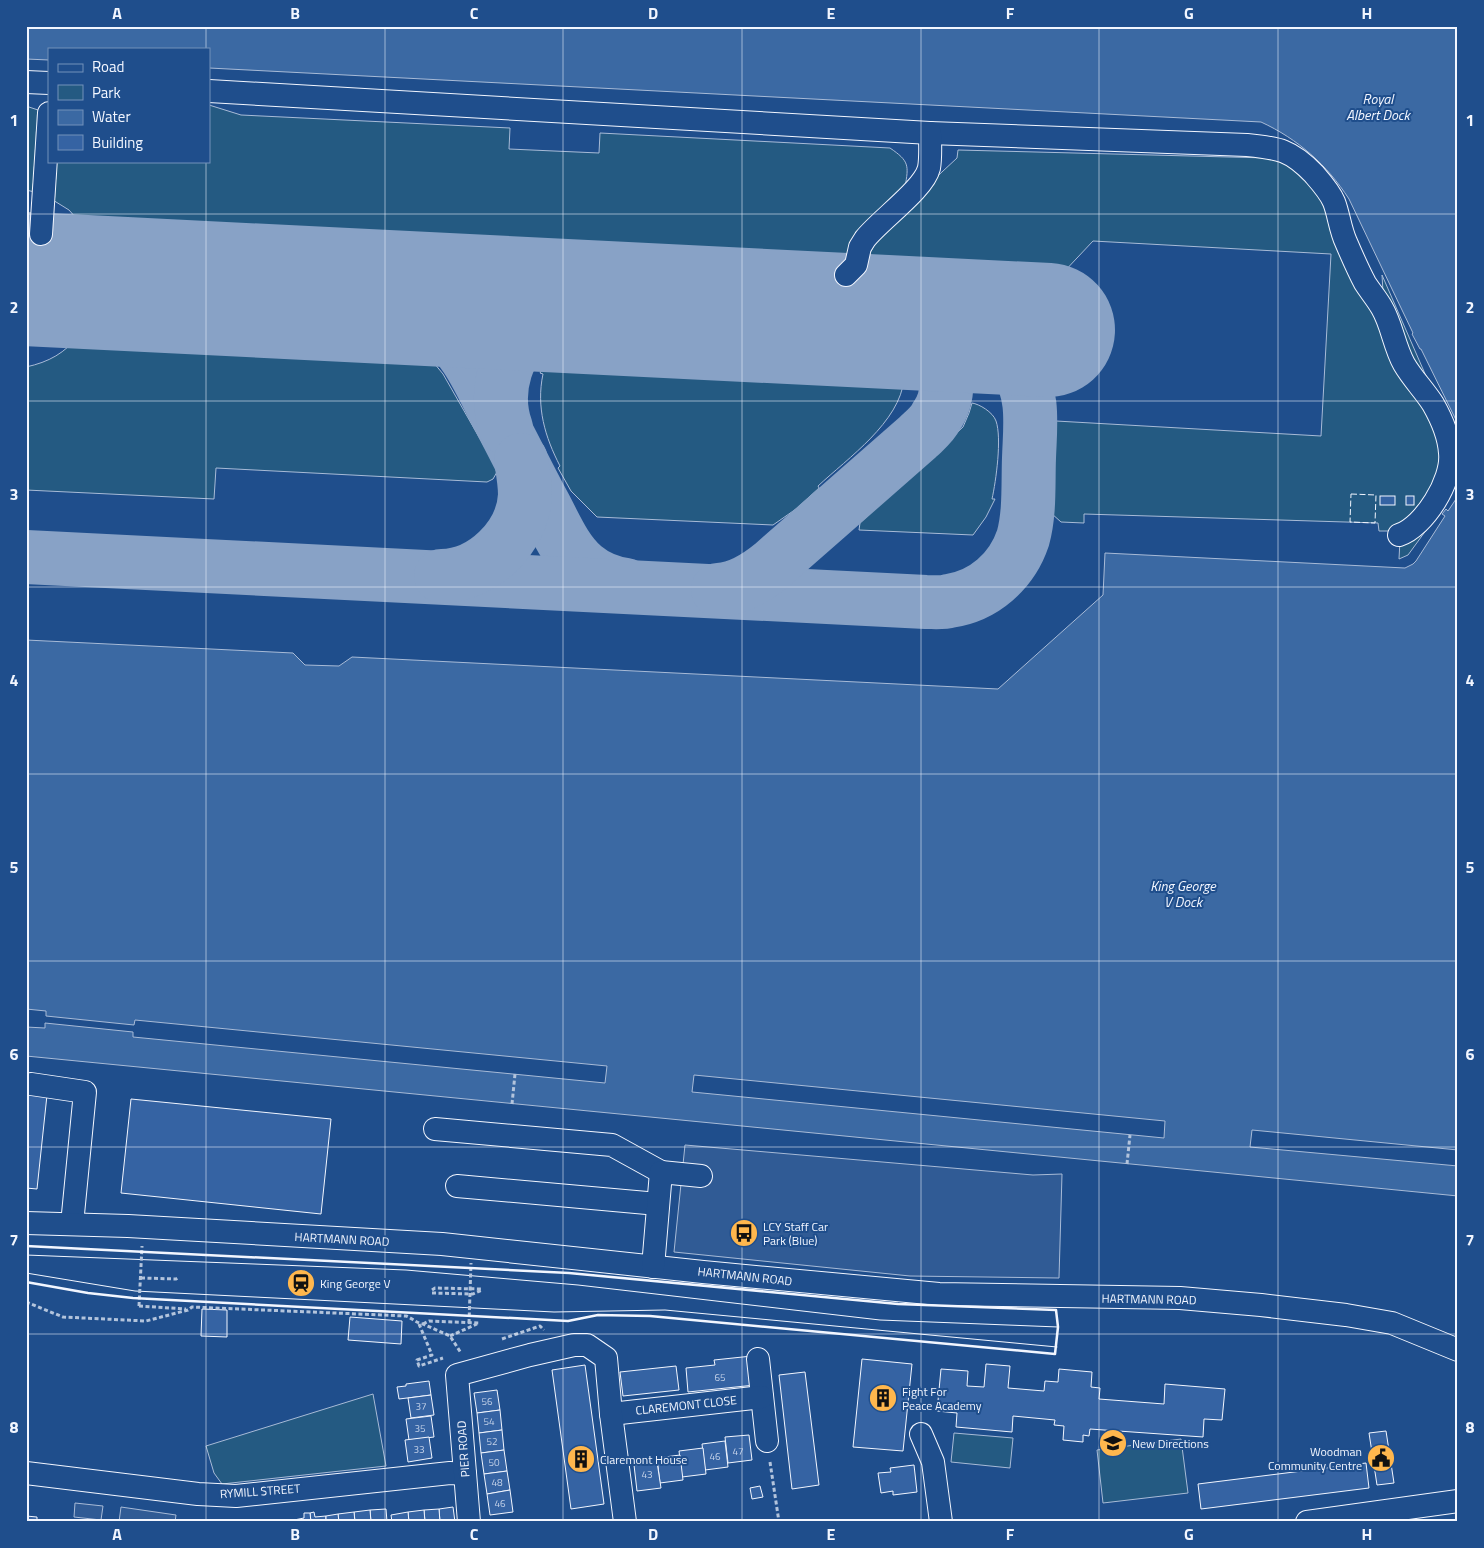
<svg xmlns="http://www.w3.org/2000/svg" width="1484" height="1548" font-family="'Titillium Web',sans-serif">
	<rect width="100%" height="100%" fill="#1f4e8c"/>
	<g fill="#245a82" stroke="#a8bbd7">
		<path d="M209 105 241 115 510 128 509 149 599 153 600 133 890 148C909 161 909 165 905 187L849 265 85 228 69 210 48 197 50 161H209Z"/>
		<path d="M26 106 44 112 39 193 26 190Z"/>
		<path d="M958 150 1268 158 1271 156 1311 178 1440 430 1442 478 1396 531H1379L1378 523 1084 514V523L1061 522 1051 513 1056 421 1321 436 1331 254 1093 241 1061 275 863 266 885 225 957 158Z"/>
		<path d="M1382 275 1436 399 1418 378 1383 292Z"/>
		<path d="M79 335 410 351 423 355 434 363 443 374 495 465 497 472 493 479 487 482 216 468 214 499 26 490V367C49 362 65 353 79 335Z"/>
		<path d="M548 360 904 378V379C900 422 848 458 818 486L819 488 796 509 773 525 597 517 571 491 558 468 560 466C545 437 536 407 543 374L540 373Z"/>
		<path d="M972 403C979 404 993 412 996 421 1002 438 996 481 992 499H995L986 517 973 535 859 530 860 523 963 427 969 413Z"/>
		<path d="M1435 518 1408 555 1399 559 1400 540Z"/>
		<path d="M373 1394 386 1466 222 1484 214 1473 206 1446Z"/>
		<path d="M954 1433 1013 1438 1010 1468 951 1462Z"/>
		<path d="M1181 1439 1188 1493 1103 1503 1097 1450Z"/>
	</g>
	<g fill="#305b95" stroke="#a8bbd7">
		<path d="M685 1145 1033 1175 1062 1174 1059 1278 910 1276 674 1252Z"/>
		<path d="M75 1503 103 1506 101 1520 74 1517Z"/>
		<path d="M121 1507 176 1515 175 1522H119Z"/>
	</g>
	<g fill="#3b69a3" stroke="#a8bbd7">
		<path d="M26 26H1458V424L1421 349H1420L1412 334 1413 333 1349 199C1327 165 1298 139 1261 122L209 68V49H49V60L26 59Z"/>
		<path d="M1458 496V1196L26 1056V640L293 653 305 665 339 666 352 657 998 689 1103 595 1105 553 1405 568 1413 564 1416 561 1445 516 1442 514 1446 509 1448 511Z"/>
	</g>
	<g fill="#1f4e8c" stroke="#a8bbd7">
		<path d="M26 1009 46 1011V1016L134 1025 135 1020 607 1066 605 1083 133 1037V1032L45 1023V1028L26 1027Z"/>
		<path d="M694 1075 1165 1121 1164 1138 692 1092Z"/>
		<path d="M1252 1130 1458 1150V1166L1250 1147Z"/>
	</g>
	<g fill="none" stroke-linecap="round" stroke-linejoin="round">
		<g stroke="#88a2c6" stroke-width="54">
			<path d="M364 296C387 302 411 307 431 321 464 343 479 379 496 413 513 444 528 476 545 507 556 528 566 552 584 567 596 577 611 583 626 585"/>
			<path d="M26 298 47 288 88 282"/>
			<path d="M506 428C493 391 506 344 541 324 557 315 574 311 591 307"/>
			<path d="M26 557 926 602C934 602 942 603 949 601 984 596 1012 571 1023 538 1030 513 1028 484 1029 458 1030 427 1035 394 1016 367 999 342 974 333 946 325"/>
			<path d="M441 576C483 576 523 537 525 495 525 483 523 472 521 460"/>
			<path d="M718 590C739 589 756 578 772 565L918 437C924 431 932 425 936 417 951 396 950 364 932 345 922 334 909 328 896 323"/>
		</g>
		<path stroke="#88a2c6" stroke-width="134" d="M26 279 1048 330"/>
	</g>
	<g fill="#3563a3" stroke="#f2f6ff">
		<rect x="1380" y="496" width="15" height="9"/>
		<rect x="1406" y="496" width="8" height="9"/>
		<path d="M26 1079 47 1095 37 1189 26 1188Z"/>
		<path d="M131 1099 331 1119 321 1214 121 1193Z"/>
		<path d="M202 1309 227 1310V1337L201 1336Z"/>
		<path d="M350 1317 402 1321 401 1344 348 1340Z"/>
		<path d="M752 1356 755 1385 688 1392 686 1368 715 1365 714 1360Z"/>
		<path d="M862 1359 912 1364 903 1451 853 1447Z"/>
		<path d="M986 1364 1010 1366 1008 1388 1044 1391 1045 1381 1058 1382 1059 1369 1092 1372 1091 1387 1100 1388 1099 1399 1164 1404 1165 1384 1225 1389 1222 1420 1204 1419 1203 1437 1090 1429 1089 1436 1083 1435V1442L1063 1440 1064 1426 1054 1425 1055 1420 1013 1416 1012 1432 956 1427 957 1413 937 1411 941 1369 968 1371 967 1386 984 1387Z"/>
		<path d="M585 1365 604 1504 571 1509 552 1370Z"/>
		<path d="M676 1366 679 1390 623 1396 620 1372Z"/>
		<path d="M805 1372 819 1485 792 1489 779 1375Z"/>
		<path d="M429 1381 431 1395 399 1399 397 1387 406 1386V1384Z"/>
		<path d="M497 1390 500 1410 477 1413 474 1393Z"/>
		<path d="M431 1395 434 1415 411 1418 408 1398Z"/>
		<path d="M500 1410 502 1430 479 1433 477 1413Z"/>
		<path d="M431 1416 434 1437 409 1440 406 1419Z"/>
		<path d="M502 1430 504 1450 481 1453 479 1433Z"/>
		<path d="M1386 1431 1394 1483 1377 1485 1369 1433Z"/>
		<path d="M749 1435 752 1460 728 1463 725 1437Z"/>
		<path d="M429 1437 432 1458 408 1462 405 1440Z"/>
		<path d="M725 1441 728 1467 705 1470 702 1444Z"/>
		<path d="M703 1448 706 1474 682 1477 679 1451Z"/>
		<path d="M504 1450 507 1471 484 1474 481 1453Z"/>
		<path d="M680 1455 683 1480 660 1483 657 1458Z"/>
		<path d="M657 1462 661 1488 637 1491 634 1465Z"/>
		<path d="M1366 1463 1369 1488 1201 1509 1198 1484Z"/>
		<path d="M914 1465 917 1492 893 1495V1491L881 1493 878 1473 891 1472 890 1468Z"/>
		<path d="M507 1471 510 1490 487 1494 484 1474Z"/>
		<path d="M760 1486 763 1497 752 1499 750 1488Z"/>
		<path d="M510 1490 513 1512 490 1515 487 1494Z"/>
		<path d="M453 1507 455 1522H440L439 1509Z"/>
		<path d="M386 1509 387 1522H371L370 1510Z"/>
		<path d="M439 1509 440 1522H425L424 1510Z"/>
		<path d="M370 1510 371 1522H355L354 1512Z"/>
		<path d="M424 1510 425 1522H409L408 1512Z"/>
		<path d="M314 1512 315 1517 326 1516V1522H311L310 1513Z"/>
		<path d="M354 1512 355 1522H339L338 1514Z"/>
		<path d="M408 1512 409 1522H392L391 1515Z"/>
		<path d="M304 1513H310L311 1522H294V1520L304 1518Z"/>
		<path d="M338 1514 339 1522H326V1516Z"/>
		<path d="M26 1516 37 1517V1522H26Z"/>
	</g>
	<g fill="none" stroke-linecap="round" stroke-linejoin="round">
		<defs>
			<g id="minor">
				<path d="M26 82 49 83"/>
				<path d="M209 91 930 133 1247 145C1279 148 1291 150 1314 174 1321 182 1330 192 1334 202 1339 215 1340 229 1346 242 1352 256 1358 270 1365 283 1370 291 1377 299 1382 308 1392 325 1394 346 1404 364 1412 378 1424 390 1433 404 1441 418 1449 437 1450 453 1453 480 1424 527 1399 535"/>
				<path d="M41 234 49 113"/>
				<path d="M846 275 856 265 860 247 865 239C880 220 924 189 929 168 931 157 930 144 930 133"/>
				<path d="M31 1084 85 1092 72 1224"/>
				<path d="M435 1129 612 1145 661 1172"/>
				<path d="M457 1186 658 1204"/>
				<path d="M26 1223 128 1226 442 1244 703 1272 939 1294 1180 1298 1261 1305 1346 1315 1392 1323 1458 1350"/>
				<path d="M653 1267 661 1172 701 1176"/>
				<path d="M758 1359 767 1441"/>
				<path d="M611 1414 762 1397"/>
				<path d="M921 1434 933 1462 941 1522"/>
				<path d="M26 1473 198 1494 236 1496 450 1473 465 1474"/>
				<path d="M469 1522 457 1375 530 1355 574 1345H587L606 1358 611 1414 625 1522"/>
				<path d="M1307 1522 1458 1501"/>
			</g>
		</defs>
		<use href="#minor" stroke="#f2f6ff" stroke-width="24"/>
		<g stroke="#b3c4dc" stroke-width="3" stroke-dasharray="4 2.5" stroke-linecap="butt">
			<path d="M512 1104 515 1074"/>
			<path d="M1127 1164 1130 1135"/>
			<path d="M141 1278 176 1279 179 1277"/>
			<path d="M432 1290 435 1288 481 1289"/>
			<path d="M432 1293 473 1294 482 1290"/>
			<path d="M26 1302 63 1317 146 1321 188 1310 192 1307 406 1316C412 1318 416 1323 423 1324L450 1336 461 1353"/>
			<path d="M139 1306 186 1309"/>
			<path d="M419 1324 432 1355 417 1360 419 1366 443 1358"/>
			<path d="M423 1324 429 1321 480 1323"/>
			<path d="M450 1336 477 1324"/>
			<path d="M502 1339 540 1326 544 1330"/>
			<path d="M770 1462 779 1522"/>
		</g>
		<use href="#minor" stroke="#1f4e8c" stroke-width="22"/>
		<g stroke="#f2f6ff" stroke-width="1">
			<path d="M26 1255 406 1270 578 1285 880 1320 1058 1327"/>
			<path d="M26 1273 135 1291 554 1312 665 1310 1057 1347"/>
		</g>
		<g stroke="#b3c4dc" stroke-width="3" stroke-dasharray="4 2.5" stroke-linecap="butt">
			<path d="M139 1306 142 1246"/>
			<path d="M469 1323 471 1263"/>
		</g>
		<path stroke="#f2f6ff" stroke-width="1" stroke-dasharray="6 2.5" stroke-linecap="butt" d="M1351 494 1376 495 1375 523 1350 522Z"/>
		<path stroke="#f2f6ff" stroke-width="2.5" d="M26 1246 569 1273 898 1304 1056 1310 1058 1327 1055 1354 650 1316 598 1315 568 1321 133 1298 88 1293 26 1282"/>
	</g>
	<path fill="none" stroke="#f2f6ff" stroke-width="1" stroke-opacity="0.55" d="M206 26V49M385 26V1522M563 26V1522M742 26V1522M921 26V1522M1099 26V1522M1278 26V1522M206 161V1522M26 214H1458M26 401H1458M26 587H1458M26 774H1458M26 961H1458M26 1147H1458M26 1334H1458"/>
	<defs>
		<symbol id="bus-disc" viewBox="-11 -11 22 22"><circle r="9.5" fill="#ffb74d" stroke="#1f4e8c"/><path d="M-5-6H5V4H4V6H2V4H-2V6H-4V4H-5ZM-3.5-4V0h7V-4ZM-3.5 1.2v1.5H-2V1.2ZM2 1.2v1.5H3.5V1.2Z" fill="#111"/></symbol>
		<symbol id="station-disc" viewBox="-11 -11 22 22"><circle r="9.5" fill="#ffb74d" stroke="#1f4e8c"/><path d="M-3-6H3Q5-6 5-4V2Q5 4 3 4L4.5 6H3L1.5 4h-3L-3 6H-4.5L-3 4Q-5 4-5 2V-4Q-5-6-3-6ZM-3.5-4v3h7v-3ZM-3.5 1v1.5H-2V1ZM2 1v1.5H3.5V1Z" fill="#111"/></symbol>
		<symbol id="building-disc" viewBox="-11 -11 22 22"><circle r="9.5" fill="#ffb74d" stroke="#1f4e8c"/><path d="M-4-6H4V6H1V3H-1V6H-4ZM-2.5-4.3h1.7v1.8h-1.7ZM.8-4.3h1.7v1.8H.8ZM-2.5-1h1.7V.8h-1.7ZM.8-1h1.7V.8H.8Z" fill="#111"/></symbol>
		<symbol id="school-disc" viewBox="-11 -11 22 22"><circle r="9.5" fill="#ffb74d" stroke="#1f4e8c"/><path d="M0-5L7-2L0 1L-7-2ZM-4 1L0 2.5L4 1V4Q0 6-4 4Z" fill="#111"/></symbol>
		<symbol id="civic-disc" viewBox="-11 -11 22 22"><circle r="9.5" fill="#ffb74d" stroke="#1f4e8c"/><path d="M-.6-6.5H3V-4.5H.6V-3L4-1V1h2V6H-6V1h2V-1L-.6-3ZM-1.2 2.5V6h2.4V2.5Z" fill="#111"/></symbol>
	</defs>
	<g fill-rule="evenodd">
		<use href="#bus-disc" x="728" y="1217" width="32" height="32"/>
		<use href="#station-disc" x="285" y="1267" width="32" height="32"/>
		<use href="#building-disc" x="867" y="1382" width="32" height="32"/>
		<use href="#school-disc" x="1097" y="1427" width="32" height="32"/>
		<use href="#civic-disc" x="1365" y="1442" width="32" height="32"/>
		<use href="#building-disc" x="565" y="1443" width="32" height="32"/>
	</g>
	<g text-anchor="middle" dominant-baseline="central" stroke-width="4" stroke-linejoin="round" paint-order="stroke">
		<g font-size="10" fill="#c3d1e8">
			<text x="720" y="1377">65</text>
			<text x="487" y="1401">56</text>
			<text x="421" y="1406">37</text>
			<text x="489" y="1421">54</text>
			<text x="420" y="1428">35</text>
			<text x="492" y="1441">52</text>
			<text x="419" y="1449">33</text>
			<text x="738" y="1451">47</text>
			<text x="715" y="1456">46</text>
			<text x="494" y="1462">50</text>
			<text x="647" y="1474">43</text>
			<text x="497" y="1482">48</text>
			<text x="500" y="1503">46</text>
		</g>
		<g font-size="12" fill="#f2f6ff" stroke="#1f4e8c" text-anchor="start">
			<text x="763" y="1226">LCY Staff Car<tspan x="763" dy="14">Park (Blue)</tspan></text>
			<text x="320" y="1283">King George V</text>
			<text x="902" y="1391">Fight For<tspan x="902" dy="14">Peace Academy</tspan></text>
			<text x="1132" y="1443">New Directions</text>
			<text x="1362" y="1451" text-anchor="end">Woodman<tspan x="1362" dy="14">Community Centre</tspan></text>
			<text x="600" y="1459">Claremont House</text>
		</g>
		<g font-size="12" fill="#f2f6ff" stroke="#1f4e8c">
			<text transform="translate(342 1239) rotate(3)">HARTMANN ROAD</text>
			<text transform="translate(745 1276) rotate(6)">HARTMANN ROAD</text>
			<text transform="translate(1149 1299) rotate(1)">HARTMANN ROAD</text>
			<text transform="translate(686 1405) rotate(-6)">CLAREMONT CLOSE</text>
			<text transform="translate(463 1449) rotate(-94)">PIER ROAD</text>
			<text transform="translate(260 1491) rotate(-4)">RYMILL STREET</text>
		</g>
		<g font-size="14" font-style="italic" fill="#f2f6ff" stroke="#1f4e8c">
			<text x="1378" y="98">Royal<tspan x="1378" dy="16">Albert Dock</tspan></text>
			<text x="1183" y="885">King George<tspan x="1183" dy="16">V Dock</tspan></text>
		</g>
	</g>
	<rect width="1484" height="1548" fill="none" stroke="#1f4e8c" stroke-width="55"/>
	<rect x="48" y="48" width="162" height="115" fill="#1f4e8c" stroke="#7391ba"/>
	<rect x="58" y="64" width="25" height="8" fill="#1f4e8c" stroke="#7391ba"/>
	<text x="92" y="72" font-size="15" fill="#f2f6ff">Road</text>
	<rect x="58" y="85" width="25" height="15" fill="#245a82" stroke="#7391ba"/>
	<text x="92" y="98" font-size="15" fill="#f2f6ff">Park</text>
	<rect x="58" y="110" width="25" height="15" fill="#3b69a3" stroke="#7391ba"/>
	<text x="92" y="122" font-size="15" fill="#f2f6ff">Water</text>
	<rect x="58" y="135" width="25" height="15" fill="#3563a3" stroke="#7391ba"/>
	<text x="92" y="148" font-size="15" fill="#f2f6ff">Building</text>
	<rect x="28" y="28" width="1428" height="1492" fill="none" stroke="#f2f6ff" stroke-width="2"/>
	<g font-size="16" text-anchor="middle" font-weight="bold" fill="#f2f6ff">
		<text x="117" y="19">A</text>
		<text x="295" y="19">B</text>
		<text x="474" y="19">C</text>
		<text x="653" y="19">D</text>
		<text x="831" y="19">E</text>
		<text x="1010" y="19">F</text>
		<text x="1189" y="19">G</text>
		<text x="1367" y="19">H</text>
		<text x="14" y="126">1</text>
		<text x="1470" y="126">1</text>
		<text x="14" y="313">2</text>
		<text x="1470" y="313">2</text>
		<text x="14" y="500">3</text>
		<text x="1470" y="500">3</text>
		<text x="14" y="686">4</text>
		<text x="1470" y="686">4</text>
		<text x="14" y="873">5</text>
		<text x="1470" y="873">5</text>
		<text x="14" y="1060">6</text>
		<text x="1470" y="1060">6</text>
		<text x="14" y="1246">7</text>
		<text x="1470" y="1246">7</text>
		<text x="14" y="1433">8</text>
		<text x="1470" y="1433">8</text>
		<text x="117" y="1540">A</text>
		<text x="295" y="1540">B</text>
		<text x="474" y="1540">C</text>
		<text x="653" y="1540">D</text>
		<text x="831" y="1540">E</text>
		<text x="1010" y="1540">F</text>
		<text x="1189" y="1540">G</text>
		<text x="1367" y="1540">H</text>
	</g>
</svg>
